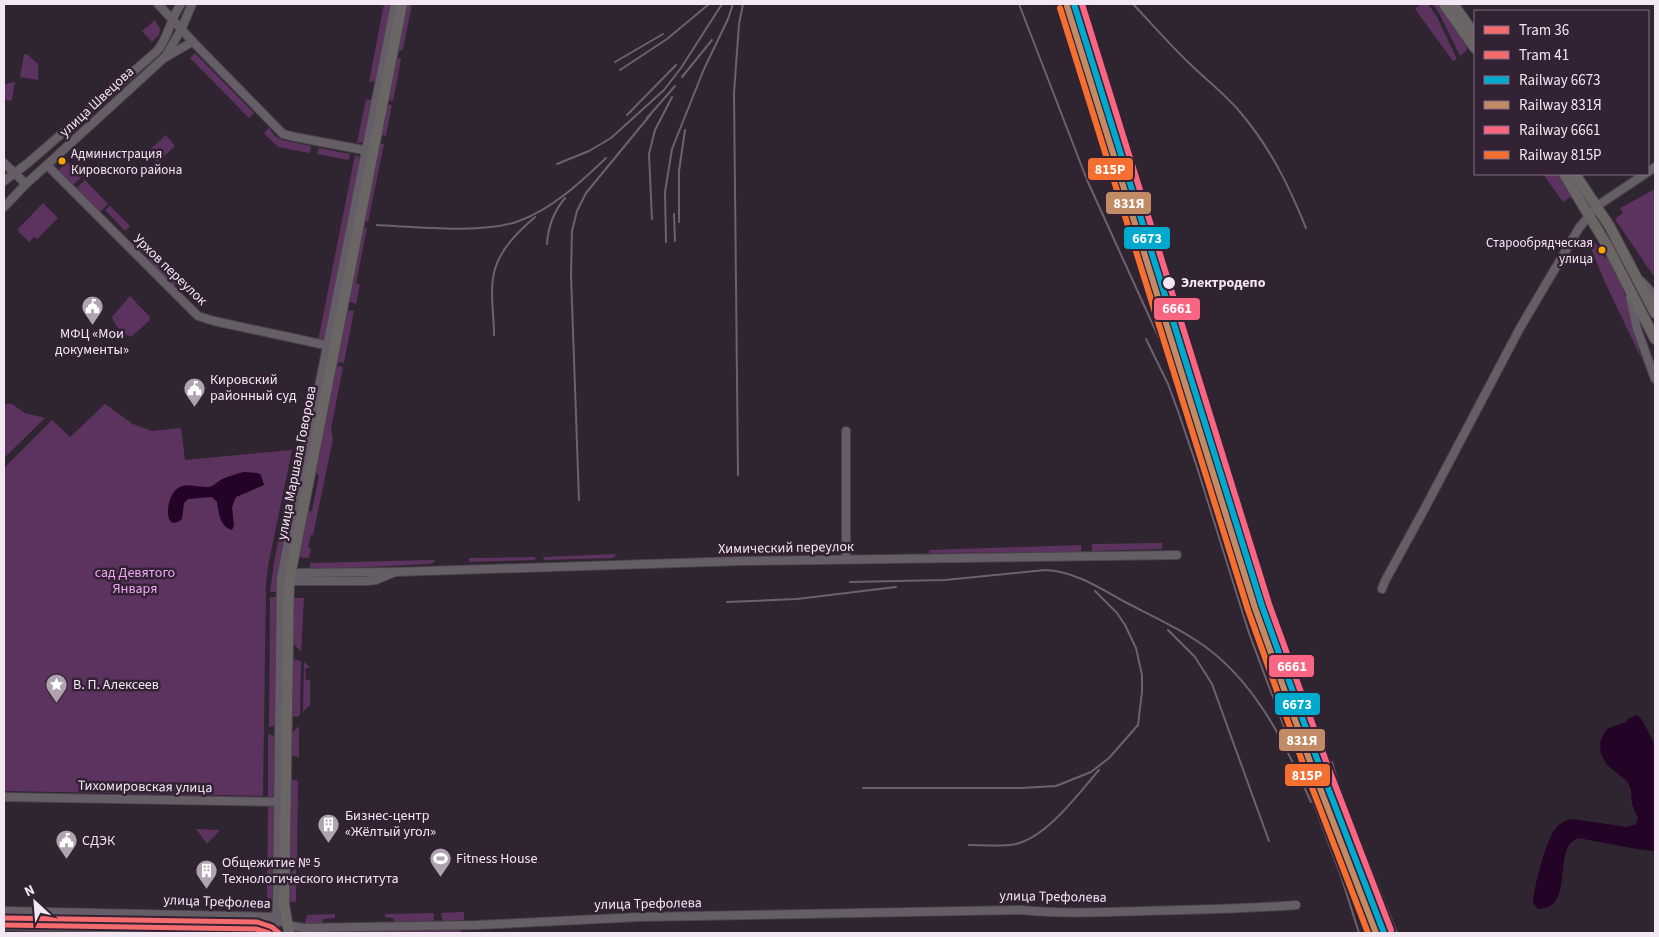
<svg xmlns="http://www.w3.org/2000/svg" width="1659" height="937" font-family="'Source Sans 3',sans-serif">
	<rect width="100%" height="100%" fill="#2f2530"/>
	<g fill="#5c335f">
		<path d="M384 4H391L375 81 369 82Z"/>
		<path d="M406 4H412L403 49 400 51 397 50Z"/>
		<path d="M1421 4H1428L1437 17 1457 59 1453 61 1415 9Z"/>
		<path d="M1433 4H1438L1466 44 1467 50 1460 56 1440 15Z"/>
		<path d="M155 20 160 29 159 35 152 42 142 31Z"/>
		<path d="M195 53 254 113 249 118 190 58Z"/>
		<path d="M27 54 38 64V80L20 77 24 55Z"/>
		<path d="M398 58 401 59 393 101 387 100 395 59Z"/>
		<path d="M15 82 12 100 7 101 4 98V84Z"/>
		<path d="M366 99 372 100 363 142 357 143Z"/>
		<path d="M386 104 392 105 386 136 380 134Z"/>
		<path d="M269 128 275 136 282 140 311 146 310 153 278 147 264 133Z"/>
		<path d="M166 135 175 146 157 163 147 152Z"/>
		<path d="M378 144H384L368 222 363 220Z"/>
		<path d="M319 148 350 154 349 160 317 154Z"/>
		<path d="M355 155 360 157 325 336 322 340 318 341Z"/>
		<path d="M67 162 82 176 73 185 59 170Z"/>
		<path d="M1543 174H1558L1572 196 1563 202Z"/>
		<path d="M85 180 108 204 101 211H98L77 190V188Z"/>
		<path d="M1655 189V278L1615 219 1623 213 1620 208Z"/>
		<path d="M43 203 58 218 37 239 34 237 29 242 17 230Z"/>
		<path d="M110 206 130 226 125 231 105 210Z"/>
		<path d="M367 228 356 283 360 285 356 304 347 301 362 229Z"/>
		<path d="M1594 241 1605 258 1608 257 1619 276 1624 291 1632 327 1642 360 1604 280 1589 244Z"/>
		<path d="M154 252 181 279 172 288 146 261Z"/>
		<path d="M130 296 150 317 149 321 131 337C123 334 114 325 112 317Z"/>
		<path d="M345 310 354 311 344 363 335 362Z"/>
		<path d="M335 365 343 367 331 429 333 439 313 535H311L308 547 311 548 309 558 298 557 305 512 312 511 319 476 314 470Z"/>
		<path d="M4 404H12L25 413 45 418 4 458Z"/>
		<path d="M105 404 133 424 152 431 181 428 185 460 292 450 268 566 266 585 263 796 4 791V468L52 420 70 437Z"/>
		<path d="M296 451 302 452 280 563 276 592H270L274 562Z"/>
		<path d="M1162 543V549L1092 551V544Z"/>
		<path d="M1081 545V552L929 553V550Z"/>
		<path d="M617 554 613 558 544 560 543 557Z"/>
		<path d="M536 557 535 560 469 562V558Z"/>
		<path d="M432 560H435L434 562 430 564 310 570V563Z"/>
		<path d="M270 597H276L275 726 269 727Z"/>
		<path d="M292 598H304L301 652 293 643Z"/>
		<path d="M293 659 301 661 300 715 297 717 291 716 292 661Z"/>
		<path d="M304 662 310 667 305 669 306 680H310V705L303 712Z"/>
		<path d="M299 726V757L292 756 290 755V735Z"/>
		<path d="M268 734 275 736 274 797 268 798Z"/>
		<path d="M292 780 298 781 297 860 291 864 288 862 290 782Z"/>
		<path d="M268 806 274 807 272 899 267 898Z"/>
		<path d="M196 829 220 830 207 844Z"/>
		<path d="M296 868V902H290L288 875Z"/>
		<path d="M464 912V920L444 921 442 919 441 913Z"/>
		<path d="M434 913V921L395 922 393 918 385 917V914Z"/>
		<path d="M335 914V918L323 919 322 923H305L307 915Z"/>
		<path d="M461 930V933H307V932Z"/>
	</g>
	<g fill="#230326">
		<path d="M244 472 258 473 261 475 264 485 236 497 232 507 234 526 232 530C219 526 219 513 217 502L212 497 188 499 184 503 182 519C163 535 165 496 178 488 188 482 198 488 209 487 214 486 217 482 222 479 229 476 236 474 244 472Z"/>
		<path d="M1637 715 1642 720 1655 745V851L1637 849 1578 838C1575 839 1571 842 1569 845 1557 865 1571 908 1538 909L1533 903C1534 887 1546 839 1556 828 1561 822 1566 820 1573 819L1627 827 1636 824 1638 818 1632 804 1631 790 1628 782 1607 765 1601 754 1600 743 1604 733 1607 729 1626 722 1628 719Z"/>
	</g>
	<g fill="none" stroke-linecap="round" stroke-linejoin="round">
		<defs>
			<g id="minor">
				<path d="M158 4 195 44 283 134 295 137 369 151"/>
				<path d="M166 57 192 42"/>
				<path d="M4 163 26 184"/>
				<path d="M47 165 198 316 214 321 330 346"/>
				<path d="M1648 172 1655 167"/>
				<path d="M4 181 28 163 157 51C169 37 170 19 181 4"/>
				<path d="M4 207 26 184 165 57 181 30 192 4"/>
				<path d="M1641 281 1655 296"/>
				<path d="M1630 297 1637 329 1655 379"/>
				<path d="M846 431V559"/>
				<path d="M395 572 740 561 1177 555"/>
				<path d="M395 572 376 580 367 581H289L281 578 290 573Z"/>
				<path d="M1382 589 1385 581 1426 506 1520 328 1579 228 1597 206 1645 174"/>
				<path d="M4 797 281 802"/>
				<path d="M4 911 275 917 288 925 303 928 477 925 640 917 1021 910C1061 914 1102 912 1143 911 1194 910 1245 909 1296 905"/>
				<path d="M275 930 277 904 281 578 395 4"/>
			</g>
			<g id="major">
				<path d="M1444 4 1475 48"/>
				<path d="M1453 4 1475 35"/>
				<path d="M1564 174 1608 247 1655 339"/>
				<path d="M1575 174 1610 227 1655 313"/>
				<path d="M4 925 275 930V933"/>
				<path d="M289 933 284 904 289 581 402 4"/>
			</g>
		</defs>
		<use href="#minor" stroke="#4b424c" stroke-width="10"/>
		<use href="#major" stroke="#4b424c" stroke-width="12"/>
		<use href="#minor" stroke="#665e67" stroke-width="8"/>
		<use href="#major" stroke="#6a6666" stroke-width="10"/>
		<g stroke="#6a626c" stroke-width="2">
			<path d="M1019 4 1087 180 1158 336 1188 407 1287 713 1372 933"/>
			<path d="M1133 4C1151 23 1169 44 1188 62 1205 79 1225 94 1240 112 1270 147 1289 186 1306 228"/>
			<path d="M615 62 663 34"/>
			<path d="M620 70 667 39 709 4"/>
			<path d="M682 77 712 40"/>
			<path d="M627 115 676 65"/>
			<path d="M647 118 675 86"/>
			<path d="M557 164 589 151 611 138 664 90 681 68 722 4"/>
			<path d="M674 214 675 241"/>
			<path d="M652 219 649 154 655 130 672 97"/>
			<path d="M679 222V171L685 130"/>
			<path d="M377 225C417 227 483 234 519 221 552 209 581 182 606 158"/>
			<path d="M666 242 665 192 672 149 704 69 728 19 733 4"/>
			<path d="M547 244C548 227 554 211 565 198"/>
			<path d="M494 335C494 314 489 289 495 269 501 248 519 231 535 217"/>
			<path d="M1146 339 1168 384 1178 411 1197 467 1249 633 1289 740"/>
			<path d="M738 475 734 93 739 24 743 4"/>
			<path d="M579 500 571 275 572 231 577 211 586 193 651 114"/>
			<path d="M850 582 945 580 1045 570C1074 571 1100 588 1125 602 1154 617 1185 631 1211 651 1260 690 1286 746 1311 802"/>
			<path d="M727 602 797 599 896 587"/>
			<path d="M1168 630 1195 657 1212 684 1269 841"/>
			<path d="M1332 762 1340 789 1397 933"/>
			<path d="M863 788H1021L1056 786 1091 772 1109 758 1138 725 1142 692V675L1136 648 1125 625 1117 613 1095 591"/>
			<path d="M1310 794 1342 879 1359 933"/>
			<path d="M969 845C985 845 1001 847 1016 844 1048 836 1078 794 1099 770"/>
		</g>
		<defs>
			<path id="rail-1" d="M1074 4 1262 606 1320 767 1384 933"/>
			<path id="rail-2" d="M1067 6 1255 608 1313 770 1376 933"/>
			<path id="rail-3" d="M1082 4 1269 604 1327 764 1391 930"/>
			<path id="rail-4" d="M1060 8 1248 610 1306 772 1368 933"/>
		</defs>
		<use href="#rail-1" stroke="#332134" stroke-width="10"/>
		<use href="#rail-2" stroke="#332134" stroke-width="10"/>
		<use href="#rail-3" stroke="#332134" stroke-width="10"/>
		<use href="#rail-4" stroke="#332134" stroke-width="10"/>
		<use href="#rail-1" stroke="#00a9ce" stroke-width="6"/>
		<use href="#rail-2" stroke="#c18c65" stroke-width="6"/>
		<use href="#rail-3" stroke="#fa6682" stroke-width="6"/>
		<use href="#rail-4" stroke="#f46f30" stroke-width="6"/>
		<defs>
			<path id="tram-1" d="M4 918 257 922 272 927 279 933"/>
			<path id="tram-2" d="M4 925 256 929 269 933"/>
		</defs>
		<use href="#tram-1" stroke="#332134" stroke-width="9"/>
		<use href="#tram-2" stroke="#332134" stroke-width="9"/>
		<use href="#tram-1" stroke="#f56a6d" stroke-width="5"/>
		<use href="#tram-2" stroke="#f56a6d" stroke-width="5"/>
	</g>
	<defs>
		<symbol id="civic-pin" viewBox="-11 -11 22 30"><path d="M0 17L-7.5 6A9.5 9.5 0 1 1 7.5 6Z" fill="#afa3af" stroke="#332134"/><path d="M-.6-6.5H3V-4.5H.6V-3L4-1V1h2V6H-6V1h2V-1L-.6-3ZM-1.2 2.5V6h2.4V2.5Z" fill="#fff"/></symbol>
		<symbol id="sight-pin" viewBox="-11 -11 22 30"><path d="M0 17L-7.5 6A9.5 9.5 0 1 1 7.5 6Z" fill="#afa3af" stroke="#332134"/><path d="M0-6L1.8-2.2L6-1.7L2.9 1.2L3.7 5.4L0 3.3L-3.7 5.4L-2.9 1.2L-6-1.7L-1.8-2.2Z" fill="#fff"/></symbol>
		<symbol id="building-pin" viewBox="-11 -11 22 30"><path d="M0 17L-7.5 6A9.5 9.5 0 1 1 7.5 6Z" fill="#afa3af" stroke="#332134"/><path d="M-4-6H4V6H1V3H-1V6H-4ZM-2.5-4.3h1.7v1.8h-1.7ZM.8-4.3h1.7v1.8H.8ZM-2.5-1h1.7V.8h-1.7ZM.8-1h1.7V.8H.8Z" fill="#fff"/></symbol>
		<symbol id="stadium-pin" viewBox="-11 -11 22 30"><path d="M0 17L-7.5 6A9.5 9.5 0 1 1 7.5 6Z" fill="#afa3af" stroke="#332134"/><path d="M0-5a6.5 5 0 1 0 0 10a6.5 5 0 1 0 0-10ZM-3.5-1.8h7v3.6h-7Z" fill="#fff"/></symbol>
	</defs>
	<g fill-rule="evenodd">
		<use href="#civic-pin" x="80" y="294" width="25" height="34"/>
		<use href="#civic-pin" x="182" y="376" width="25" height="34"/>
		<use href="#sight-pin" x="44" y="672" width="25" height="34"/>
		<use href="#building-pin" x="316" y="812" width="25" height="34"/>
		<use href="#civic-pin" x="54" y="828" width="25" height="34"/>
		<use href="#stadium-pin" x="428" y="846" width="25" height="34"/>
		<use href="#building-pin" x="194" y="858" width="25" height="34"/>
	</g>
	<g fill="#f7a600" stroke="#332134" stroke-width="2">
		<circle cx="62" cy="161" r="4.5"/>
		<circle cx="1602" cy="250" r="4.5"/>
	</g>
	<circle fill="#f4e7f4" stroke="#332134" stroke-width="2" cx="1169" cy="283" r="7"/>
	<g text-anchor="middle" dominant-baseline="central" stroke-width="5" stroke-linejoin="round" paint-order="stroke">
		<g font-size="13" fill="#f4e7f4" stroke="#332134" text-anchor="start">
			<text x="71" y="154">Администрация<tspan x="71" dy="16">Кировского района</tspan></text>
			<text x="1593" y="243" text-anchor="end">Старообрядческая<tspan x="1593" dy="16">улица</tspan></text>
		</g>
		<g font-size="14" fill="#f4e7f4" stroke="#332134">
			<text transform="translate(97 102) rotate(-43)">улица Швецова</text>
			<text transform="translate(170 270) rotate(44)">Урхов переулок</text>
			<text transform="translate(297 463) rotate(-79)">улица Маршала Говорова</text>
			<text transform="translate(786 548) rotate(-1)">Химический переулок</text>
			<text transform="translate(145 787) rotate(1)">Тихомировская улица</text>
			<text transform="translate(1053 897) rotate(1)">улица Трефолева</text>
			<text transform="translate(217 902) rotate(2)">улица Трефолева</text>
			<text transform="translate(648 904) rotate(-1)">улица Трефолева</text>
		</g>
		<g font-size="14" font-weight="bold" fill="#f4e7f4" stroke="#332134" text-anchor="start">
			<text x="1181" y="283">Электродепо</text>
		</g>
		<g font-size="14" fill="#f4e7f4" stroke="#332134" text-anchor="start">
			<text x="92" y="334" text-anchor="middle">МФЦ «Мои<tspan x="92" dy="16">документы»</tspan></text>
			<text x="210" y="380">Кировский<tspan x="210" dy="16">районный суд</tspan></text>
			<text x="73" y="685">В. П. Алексеев</text>
			<text x="345" y="816">Бизнес-центр<tspan x="345" dy="16">«Жёлтый угол»</tspan></text>
			<text x="82" y="841">СДЭК</text>
			<text x="456" y="859">Fitness House</text>
			<text x="222" y="863">Общежитие № 5<tspan x="222" dy="16">Технологического института</tspan></text>
		</g>
		<g font-size="14" fill="#f0a6f4" stroke="#332134">
			<text x="135" y="573">сад Девятого<tspan x="135" dy="16">Января</tspan></text>
		</g>
	</g>
	<g stroke="#332134" stroke-width="2">
		<rect x="1087" y="157" width="47" height="24" rx="5" fill="#f46f30"/>
		<rect x="1105" y="191" width="47" height="24" rx="5" fill="#c18c65"/>
		<rect x="1123" y="226" width="48" height="24" rx="5" fill="#00a9ce"/>
		<rect x="1153" y="297" width="48" height="24" rx="5" fill="#fa6682"/>
		<rect x="1268" y="654" width="47" height="24" rx="5" fill="#fa6682"/>
		<rect x="1274" y="692" width="47" height="24" rx="5" fill="#00a9ce"/>
		<rect x="1278" y="728" width="48" height="24" rx="5" fill="#c18c65"/>
		<rect x="1284" y="763" width="47" height="24" rx="5" fill="#f46f30"/>
	</g>
	<g font-size="14" text-anchor="middle" font-weight="bold" fill="#fff">
		<text x="1110" y="174">815Р</text>
		<text x="1129" y="208">831Я</text>
		<text x="1147" y="243">6673</text>
		<text x="1177" y="313">6661</text>
		<text x="1292" y="671">6661</text>
		<text x="1297" y="709">6673</text>
		<text x="1302" y="745">831Я</text>
		<text x="1307" y="780">815Р</text>
	</g>
	<rect width="1659" height="937" fill="none" stroke="#f4e7f4" stroke-width="10"/>
	<rect x="1474" y="10" width="175" height="165" fill="#332134" stroke="#807081"/>
	<rect x="1484" y="26" width="25" height="8" fill="#f56a6d" stroke="#807081"/>
	<text x="1519" y="35" font-size="15" fill="#f4e7f4">Tram 36</text>
	<rect x="1484" y="51" width="25" height="8" fill="#f56a6d" stroke="#807081"/>
	<text x="1519" y="60" font-size="15" fill="#f4e7f4">Tram 41</text>
	<rect x="1484" y="76" width="25" height="8" fill="#00a9ce" stroke="#807081"/>
	<text x="1519" y="85" font-size="15" fill="#f4e7f4">Railway 6673</text>
	<rect x="1484" y="101" width="25" height="8" fill="#c18c65" stroke="#807081"/>
	<text x="1519" y="110" font-size="15" fill="#f4e7f4">Railway 831Я</text>
	<rect x="1484" y="126" width="25" height="8" fill="#fa6682" stroke="#807081"/>
	<text x="1519" y="135" font-size="15" fill="#f4e7f4">Railway 6661</text>
	<rect x="1484" y="151" width="25" height="8" fill="#f46f30" stroke="#807081"/>
	<text x="1519" y="160" font-size="15" fill="#f4e7f4">Railway 815Р</text>
	<g transform="translate(35 902) rotate(334)" stroke="#332134" stroke-width="4" paint-order="stroke">
	<path d="M0-4L9 19L0 12L-9 19Z" fill="#f4e7f4"/>
	<text y="-8" font-size="14" font-weight="bold" text-anchor="middle" fill="#f4e7f4">N</text>
	</g>
</svg>
